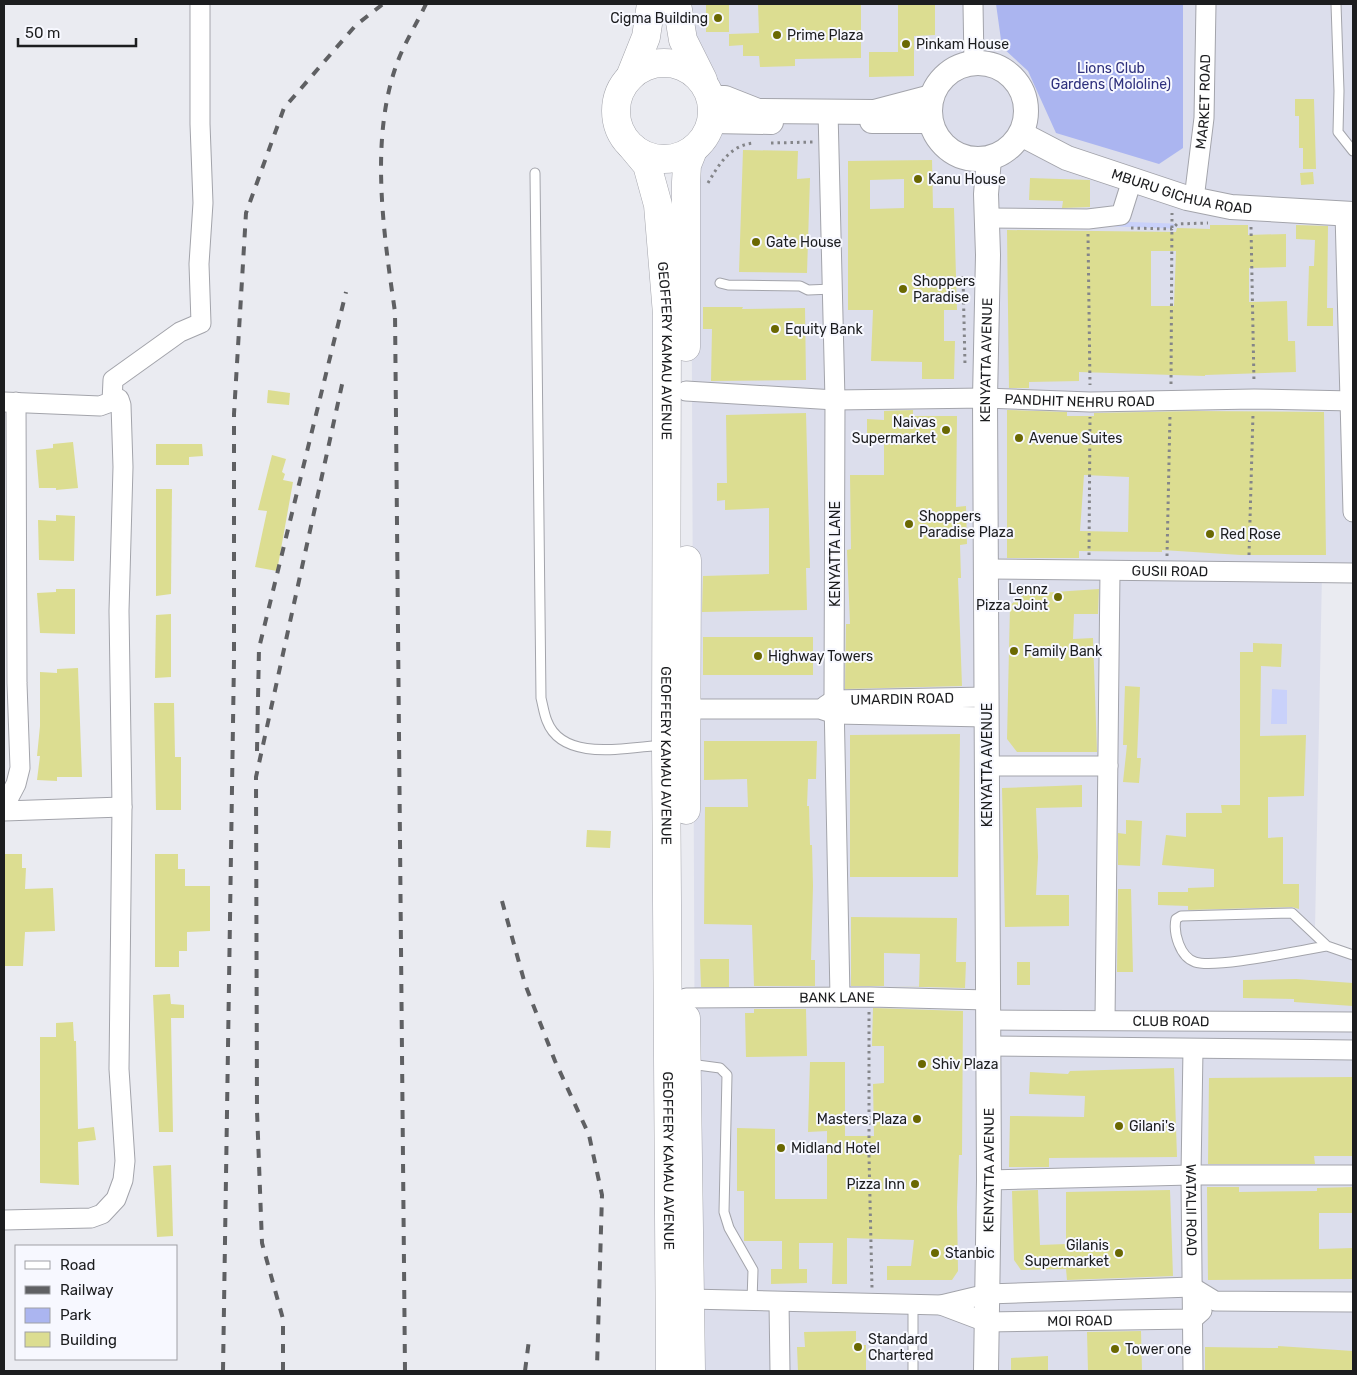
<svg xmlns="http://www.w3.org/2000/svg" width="1357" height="1375" font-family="Rubik,sans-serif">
	<rect width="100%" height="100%" fill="#eaebf1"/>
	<path fill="#dcdeec" d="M673 4H1353V573L1322 574 1315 930 1328 945 1353 954V1371H696L691 147 700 140 710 125 715 103Z"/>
	<path fill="#abb5f0" d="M996 4H1183V148L1159 164 1056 133 1028 71 1002 47Z"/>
	<path fill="#c9d1fa" d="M1272 689 1287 690V724H1271Z"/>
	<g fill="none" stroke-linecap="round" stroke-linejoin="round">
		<path stroke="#c9d1fa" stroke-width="5" d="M1116 224 1172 226"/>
	</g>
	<g fill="#dcdd91" fill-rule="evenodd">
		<rect x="706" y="4" width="23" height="28"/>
		<path d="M758 4H861V58L795 59V66L760 67 759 56H743V45L729 46V34L759 33Z"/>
		<path d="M898 4H935V35L914 36V76L869 77V52H898Z"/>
		<path d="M1295 99H1314L1316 169H1303V148H1299V116H1295Z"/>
		<path d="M743 150 798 151 797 179 810 178 807 273 739 272Z"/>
		<path d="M932 160 933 208H954L957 310H944V341H955L954 379H922V362L871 361 873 310H848V161ZM904 179V208L870 209V180Z"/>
		<path d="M1313 172 1314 184 1301 185 1300 173Z"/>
		<path d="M1030 178 1090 180V207L1062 208 1063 201 1029 200Z"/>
		<path d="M1210 225H1248V235L1286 234V267L1249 268V302L1287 301 1288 341H1295L1296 372 1205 375V376L1079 372V381L1029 382V388H1009L1007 230 1176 232 1177 228 1210 229ZM1151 251H1176L1174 306H1151Z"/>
		<path d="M1296 225 1328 226 1327 308H1333V326H1307L1309 266H1314L1315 240 1296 239Z"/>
		<path d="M703 307H743L742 309 805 308 806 380 711 381 712 329H703Z"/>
		<path d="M268 390 290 393 289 405 267 403Z"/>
		<path d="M913 410V416H957L956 507 966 506 967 544 960 545 961 578H958L962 686 845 689 846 624H850L847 550 851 549 850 475H884V439H867V419L884 420V411Z"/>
		<path d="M1007 410 1067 412V416H1094V413L1194 411 1324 412 1326 555H1241L1162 550V552L1079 551V558H1007ZM1084 475 1129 477 1128 532 1080 531Z"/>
		<path d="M806 413 810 568H806L807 610 702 612 703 576 769 574V508L725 510V500L717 501V483H727L726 415Z"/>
		<path d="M73 442 78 488 56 490V488H39L36 450 53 448V444Z"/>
		<path d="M156 444H202L203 456 189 457V465H156Z"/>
		<path d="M272 455 286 459 282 472 285 474 283 480 293 482 277 571 255 567 267 511 258 510Z"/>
		<path d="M156 489H172L171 594 156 596Z"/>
		<path d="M56 515 75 516 74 561 39 560 38 520 56 521Z"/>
		<path d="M56 589H75V634L40 633 37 593 56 592Z"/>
		<path d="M1099 589 1098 614H1074L1073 639 1093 638 1097 752H1017L1007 739 1010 605 1025 594Z"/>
		<path d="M171 614V677L155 678 156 615Z"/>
		<rect x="703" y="637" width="110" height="38"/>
		<path d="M1253 643 1282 644 1281 667 1261 666 1260 736 1306 735 1304 796 1268 797V838L1283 837V884H1299V909L1292 907 1188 910V906L1158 905V892H1188V888L1214 887V869L1162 865 1166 835 1186 837V813H1222L1221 805H1240V652H1253Z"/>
		<path d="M78 668 82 777H57V781L37 780 40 756H37L40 726V672L57 673V669Z"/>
		<path d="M1125 686 1140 687 1137 758H1141L1139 783 1123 782 1127 745H1123Z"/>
		<path d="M154 703H174L175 757H181V810H156Z"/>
		<path d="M960 734 958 877H850V735Z"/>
		<path d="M704 741H817L816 779H808L807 806H809L810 845H812L813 886 811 960H815V986H754L752 925 704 924 705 807H748L747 779 704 780Z"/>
		<path d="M1082 785V807L1036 808 1038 857 1036 895H1069V926L1005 927 1002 788Z"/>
		<path d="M1126 820 1142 821 1140 866 1118 865V833L1126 834Z"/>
		<path d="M587 830 611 831 610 848 586 847Z"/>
		<path d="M5 854H22V868H26L25 889 53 888 55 931 25 932 23 966H4Z"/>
		<path d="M155 854H178V869H185V886H210V931L187 932V951H179V967H155Z"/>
		<path d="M1118 889H1131L1133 972H1117Z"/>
		<path d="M851 917 957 918 956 962H966L965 988 891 986 919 987 920 954 884 953V986H851Z"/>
		<path d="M700 959H729V987H701Z"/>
		<rect x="1017" y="962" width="13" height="23"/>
		<path d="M1296 979 1353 983V1006L1294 1002V999L1243 998V980Z"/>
		<path d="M170 994 171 1004 184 1005V1018H171L173 1132H159L153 995Z"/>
		<path d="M873 1008 963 1011 962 1155H959L957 1207 958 1271 952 1280H887V1266H911L914 1240 847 1238V1284H832L833 1243H799V1269H807V1283L771 1284V1269H782V1241H744V1191H737V1128L775 1129V1199H827V1131L808 1132 810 1062H845V1136H874L873 1084 884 1083V1046H872Z"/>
		<path d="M754 1009H806L807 1056 746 1057 745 1013H754Z"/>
		<path d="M73 1022 74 1041H76L78 1129 94 1127 96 1140 78 1142 79 1185 40 1183V1037H56V1023Z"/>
		<path d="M1174 1068 1177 1157 1049 1158V1167H1009L1010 1116 1084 1117 1085 1096 1029 1094 1030 1072 1068 1074 1070 1071Z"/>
		<path d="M1353 1077V1156H1314L1315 1164H1208L1209 1078Z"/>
		<path d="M171 1165 173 1236 157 1237 153 1166Z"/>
		<path d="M1207 1187H1239V1192L1317 1191V1188L1353 1187V1213H1319V1249L1353 1248V1279L1208 1280Z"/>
		<path d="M1038 1190 1040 1245 1066 1244V1192L1170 1190 1173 1276 1067 1280 1066 1269 1021 1270 1014 1260 1012 1191Z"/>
		<path d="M856 1331V1345H866V1371H798L797 1347H805L804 1332Z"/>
		<path d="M1141 1331 1142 1371H1088L1087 1332Z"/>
		<path d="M1278 1346 1353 1351V1371H1205V1347L1278 1348Z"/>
		<path d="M1048 1356V1371H1011V1358Z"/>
	</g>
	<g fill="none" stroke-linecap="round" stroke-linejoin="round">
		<defs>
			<g id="service">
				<path d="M1336 4 1339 91 1338 132 1353 151"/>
				<path d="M535 173 541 698C543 706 544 714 547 721 563 763 628 747 664 745"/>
				<path d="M720 283 728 285 800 286 808 290 833 289"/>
				<path d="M1327 946C1301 950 1215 969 1195 962 1180 957 1173 933 1176 919L1181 916 1292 913 1327 946 1353 955"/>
				<path d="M690 1064 720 1068 727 1075 724 1212 729 1228 753 1270 752 1301"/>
				<path d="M913 1305V1371"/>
			</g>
			<g id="minor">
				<path d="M973 4 974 63"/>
				<path d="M828 111 835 400 834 700 840 997"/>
				<path id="s1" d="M1194 199 1204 118 1206 4"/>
				<path d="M1345 213 1353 512"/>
				<path d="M987 218 1088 219 1121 215 1132 180"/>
				<path id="s2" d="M686 391 835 400 985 398 1090 402 1254 399 1353 401"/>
				<path d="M4 402 100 406 119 399 121 405 123 467 119 611 122 807 119 1069 125 1161 123 1180 116 1199 102 1214 91 1218 4 1220"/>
				<path d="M112 402 113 380 180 332 201 323 199 264 203 203 200 124V4"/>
				<path id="s3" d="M988 569 1353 573"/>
				<path id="s4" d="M825 706 834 700 986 697"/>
				<path d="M686 709H820L835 714 986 717"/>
				<path d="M986 766H1108"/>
				<path d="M4 807 16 784 20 768 17 683 16 402"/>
				<path d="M4 811 122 807"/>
				<path id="s5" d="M686 998 870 997 988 1000"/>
				<path id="s6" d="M987 1020 1353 1022"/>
				<path d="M1105 1020 1110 572"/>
				<path d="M987 1046 1353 1050"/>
				<path id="s7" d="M1193 1049 1191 1175 1193 1371"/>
				<path d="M989 1180 1191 1175H1353"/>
				<path d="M690 1299 941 1305 987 1294 1192 1287 1215 1301 1353 1302"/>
				<path d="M779 1302 780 1371"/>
				<path id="s8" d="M941 1305 986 1322 1193 1319 1202 1311"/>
			</g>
			<g id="tertiary">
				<circle cx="978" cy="111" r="48"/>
				<path d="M711 98H725L758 111 874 112 931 97"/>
				<path d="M712 121 771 122"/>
				<path d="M872 121H930"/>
				<path id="s9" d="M1021 134 1067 158 1187 198 1231 207 1353 214"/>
				<path id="s10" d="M986 1371 989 1180 985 398 988 255 986 194 989 159"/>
			</g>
			<g id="trunk">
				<path d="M677 4 683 40 703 80"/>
				<circle cx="664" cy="111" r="48"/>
				<path d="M630 77 646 37 651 4"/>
				<path id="s11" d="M632 147 647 165 658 205 667 314 666 745 670 1371"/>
				<path d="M686 347V182L687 165 693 150"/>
				<path d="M686 810 687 560"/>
				<path d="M686 1018 691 1371"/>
			</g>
		</defs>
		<use href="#service" stroke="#a3a4ab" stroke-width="11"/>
		<use href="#minor" stroke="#a3a4ab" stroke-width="21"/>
		<use href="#tertiary" stroke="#a3a4ab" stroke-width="26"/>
		<use href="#trunk" stroke="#a3a4ab" stroke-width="29"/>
		<g stroke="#848589" stroke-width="3" stroke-dasharray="2.5 4" stroke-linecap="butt">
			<path d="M771 143 813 142"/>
			<path d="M708 183C719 164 731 144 755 143"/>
			<path d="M1251 227 1254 383"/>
			<path d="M1131 228 1172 229 1177 224 1208 223"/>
			<path d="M1088 234 1090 385"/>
			<path d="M963 276 965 365"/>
			<path d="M1171 384 1172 213"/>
			<path d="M1089 555 1090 417"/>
			<path d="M1249 555 1253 414"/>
			<path d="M1167 556 1170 415"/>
			<path d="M869 1012V1156L872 1288"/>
		</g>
		<use href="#service" stroke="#fff" stroke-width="9"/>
		<use href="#minor" stroke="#fff" stroke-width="19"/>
		<use href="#tertiary" stroke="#fff" stroke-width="24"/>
		<use href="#trunk" stroke="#fff" stroke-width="28"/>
		<g stroke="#5f6063" stroke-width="4" stroke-dasharray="9 9" stroke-linecap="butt">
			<path d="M257 751 259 648 346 292"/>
			<path d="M502 901 525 984 555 1061 589 1135 602 1195 597 1367"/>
			<path d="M223 1371 234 659V414L246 213 284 108 356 25 383 4"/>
			<path d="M283 1371V1319L262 1243 257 1111 256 777 343 380"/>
			<path d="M405 1371 395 312C384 236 370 144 395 69 402 47 416 25 426 4"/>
			<path d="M525 1371 529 1340"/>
		</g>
	</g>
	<g fill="#6a6802" stroke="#f7f8ff" stroke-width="2">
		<circle cx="718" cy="18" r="5"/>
		<circle cx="777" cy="35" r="5"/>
		<circle cx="906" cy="44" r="5"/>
		<circle cx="918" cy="179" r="5"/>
		<circle cx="756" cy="242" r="5"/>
		<circle cx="903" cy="289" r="5"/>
		<circle cx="775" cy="329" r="5"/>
		<circle cx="946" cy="430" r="5"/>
		<circle cx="1019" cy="438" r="5"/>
		<circle cx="909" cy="524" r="5"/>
		<circle cx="1210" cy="534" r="5"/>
		<circle cx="1058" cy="597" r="5"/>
		<circle cx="1014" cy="651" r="5"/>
		<circle cx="758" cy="656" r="5"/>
		<circle cx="922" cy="1064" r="5"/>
		<circle cx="917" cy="1119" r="5"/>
		<circle cx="1119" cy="1126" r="5"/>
		<circle cx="781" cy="1148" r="5"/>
		<circle cx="915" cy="1184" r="5"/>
		<circle cx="935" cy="1253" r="5"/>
		<circle cx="1119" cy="1253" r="5"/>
		<circle cx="858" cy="1347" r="5"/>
		<circle cx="1115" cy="1349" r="5"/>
	</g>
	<g text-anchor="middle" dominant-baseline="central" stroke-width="4" stroke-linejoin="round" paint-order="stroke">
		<g font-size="14" fill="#1c1d1f" stroke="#f7f8ff" text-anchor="start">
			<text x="708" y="18" text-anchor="end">Cigma Building</text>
			<text x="787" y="35">Prime Plaza</text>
			<text x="916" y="44">Pinkam House</text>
			<text x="928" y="179">Kanu House</text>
			<text x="766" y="242">Gate House</text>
			<text x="913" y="281">Shoppers<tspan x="913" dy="16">Paradise</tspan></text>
			<text x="785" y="329">Equity Bank</text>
			<text x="936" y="422" text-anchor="end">Naivas<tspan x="936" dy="16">Supermarket</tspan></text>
			<text x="1029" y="438">Avenue Suites</text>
			<text x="919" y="516">Shoppers<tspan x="919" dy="16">Paradise Plaza</tspan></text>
			<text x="1220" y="534">Red Rose</text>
			<text x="1048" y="589" text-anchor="end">Lennz<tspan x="1048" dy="16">Pizza Joint</tspan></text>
			<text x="1024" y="651">Family Bank</text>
			<text x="768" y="656">Highway Towers</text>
			<text x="932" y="1064">Shiv Plaza</text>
			<text x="907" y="1119" text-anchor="end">Masters Plaza</text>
			<text x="1129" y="1126">Gilani's</text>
			<text x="791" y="1148">Midland Hotel</text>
			<text x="905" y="1184" text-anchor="end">Pizza Inn</text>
			<text x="1109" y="1245" text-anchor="end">Gilanis<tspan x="1109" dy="16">Supermarket</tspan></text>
			<text x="945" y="1253">Stanbic</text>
			<text x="868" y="1339">Standard<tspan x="868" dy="16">Chartered</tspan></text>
			<text x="1125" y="1349">Tower one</text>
		</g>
		<g font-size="14" fill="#2f317d" stroke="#f7f8ff">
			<text x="1111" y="68">Lions Club<tspan x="1111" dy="16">Gardens (Mololine)</tspan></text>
		</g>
		<g font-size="14" fill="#1c1d1f" stroke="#f7f8ff">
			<text stroke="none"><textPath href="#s1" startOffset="98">MARKET ROAD</textPath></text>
			<text stroke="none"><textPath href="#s9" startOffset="172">MBURU GICHUA ROAD</textPath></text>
			<text stroke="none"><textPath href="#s11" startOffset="211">GEOFFERY KAMAU AVENUE</textPath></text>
			<text stroke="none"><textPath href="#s10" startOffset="1011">KENYATTA AVENUE</textPath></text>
			<text stroke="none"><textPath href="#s2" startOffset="394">PANDHIT NEHRU ROAD</textPath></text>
			<text transform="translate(835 554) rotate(-90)">KENYATTA LANE</text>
			<text stroke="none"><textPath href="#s3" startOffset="182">GUSII ROAD</textPath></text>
			<text stroke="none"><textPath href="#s4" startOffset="79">UMARDIN ROAD</textPath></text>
			<text stroke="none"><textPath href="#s11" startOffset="616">GEOFFERY KAMAU AVENUE</textPath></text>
			<text transform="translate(987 765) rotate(-90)">KENYATTA AVENUE</text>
			<text stroke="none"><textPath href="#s5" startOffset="151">BANK LANE</textPath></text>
			<text stroke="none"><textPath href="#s6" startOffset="184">CLUB ROAD</textPath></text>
			<text stroke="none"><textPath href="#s11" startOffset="1021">GEOFFERY KAMAU AVENUE</textPath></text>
			<text stroke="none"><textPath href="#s10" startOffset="201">KENYATTA AVENUE</textPath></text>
			<text stroke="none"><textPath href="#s7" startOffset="161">WATALII ROAD</textPath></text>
			<text stroke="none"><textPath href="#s8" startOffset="142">MOI ROAD</textPath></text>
		</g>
	</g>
	<rect width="1357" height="1375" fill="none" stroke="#1c1d1f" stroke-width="10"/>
	<rect x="15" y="1245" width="162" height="115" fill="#f7f8ff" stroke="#9fa0a5"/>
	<rect x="25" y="1261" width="25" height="8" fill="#ffffff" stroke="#9fa0a5"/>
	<text x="60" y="1270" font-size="15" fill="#1c1d1f">Road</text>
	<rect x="25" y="1286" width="25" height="8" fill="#5f6063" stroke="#9fa0a5"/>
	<text x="60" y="1295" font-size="15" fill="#1c1d1f">Railway</text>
	<rect x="25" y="1308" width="25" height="15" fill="#abb5f0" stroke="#9fa0a5"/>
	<text x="60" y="1320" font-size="15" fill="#1c1d1f">Park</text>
	<rect x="25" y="1332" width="25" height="15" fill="#dcdd91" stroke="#9fa0a5"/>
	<text x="60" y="1345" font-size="15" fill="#1c1d1f">Building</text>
	<path d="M18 38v8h118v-8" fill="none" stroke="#1c1d1f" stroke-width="2.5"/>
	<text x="25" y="38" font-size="15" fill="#1c1d1f" stroke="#f7f8ff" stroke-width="4" paint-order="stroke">50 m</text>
</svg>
